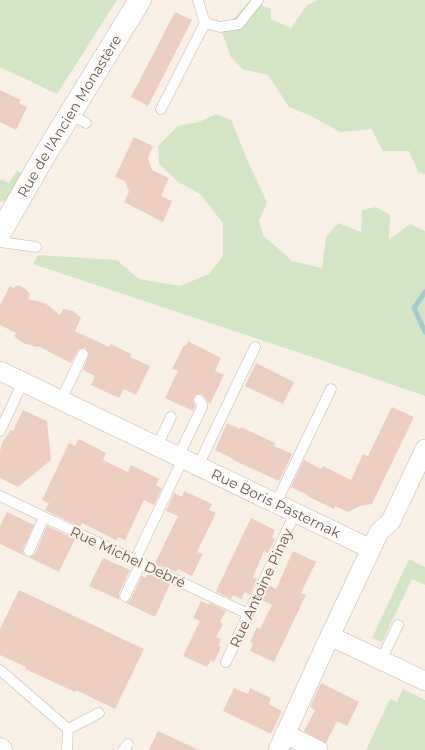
<svg xmlns="http://www.w3.org/2000/svg" width="425" height="750" font-family="Montserrat,sans-serif">
	<rect width="100%" height="100%" fill="#f9f0e5"/>
	<g fill="#d4e5c5">
		<path d="M0 0H117L57 94 0 67Z"/>
		<path d="M250 0 271 9V19L291 28 307 5 318 0H425V174L418 172 409 151H383L371 129 340 132 311 116 289 107 268 75 242 69 231 57 222 32Z"/>
		<path d="M216 114 231 120 249 164 267 202 259 221 263 235 292 261 322 268 326 237 338 223 361 232 362 210 376 207 390 215 389 240 410 224 425 231V396L321 360 33 264 38 255 117 260 139 279 180 286 209 274 223 256V223L200 194 178 182 159 164 158 146 178 126 199 122Z"/>
		<path d="M17 170 23 174 6 200 0 202V182L1 179 9 183Z"/>
		<path d="M409 559 425 567V585L412 579 382 642 372 638Z"/>
		<path d="M403 689 425 700V750H366L390 699 397 702Z"/>
	</g>
	<g fill="none" stroke-linecap="round" stroke-linejoin="round">
		<path stroke="#a3ccd0" stroke-width="5" d="M425 292 414 308 425 332"/>
	</g>
	<g fill="#ebcec0">
		<path d="M175 12 192 20 148 106 131 97Z"/>
		<path d="M0 90 21 100 19 103 27 107 16 130 0 122Z"/>
		<path d="M134 137 153 146 148 158 152 170 169 178 161 196 172 201 163 222 124 202 129 192 125 181 115 177Z"/>
		<path d="M18 285 24 288 30 294 28 299 45 303 60 315 63 309 73 311 81 318 75 331 109 347 111 344 131 354 130 357 150 366 136 395 124 389 119 398 91 385 95 376 83 370 89 354 86 348H82L79 349 71 363 38 346 37 347 23 343 14 336 16 333 0 325V305L10 286 13 288Z"/>
		<path d="M188 341 221 358 215 371 224 375 210 404 202 394H198L195 395 193 400 195 406 193 411 165 398 178 371 172 369 184 345 186 346Z"/>
		<path d="M256 363 294 382 283 404 245 386Z"/>
		<path d="M392 407 414 417 372 504 360 506 348 512 335 506 334 509 307 496 308 495 291 487 304 460 321 469 323 466 351 480 363 454 368 456Z"/>
		<path d="M23 410 47 421 51 460 18 487 0 478V451L2 443 11 430 13 431Z"/>
		<path d="M227 423 240 429 241 427 275 443 274 446 292 454 279 481 233 460V459L215 450Z"/>
		<path d="M79 439 106 453 103 460 128 472 131 465 159 479 156 485 162 488 154 505 144 500 125 540 118 537 116 540 82 523 80 527 45 510 49 503 42 500 59 464 69 443 75 446Z"/>
		<path d="M184 491 212 504 209 510 216 513 197 552 203 554 192 576 178 569 176 572 155 563 178 516 166 511 174 493 182 497Z"/>
		<path d="M7 512 34 525 23 549V552L25 556 0 544V526Z"/>
		<path d="M251 518 275 530 272 537 275 539 268 553 264 551 253 577 257 579 250 595 245 592 241 599 233 595 231 599 216 591Z"/>
		<path d="M47 526 75 539 59 572 28 557 32 556 35 554Z"/>
		<path d="M293 551 316 562 301 593 306 595 274 662 250 651 253 643 250 642 257 627 260 629 272 605 262 600 269 585 276 589Z"/>
		<path d="M103 558 130 570 119 593V597L120 600 89 586Z"/>
		<path d="M149 574 170 584 155 617 124 602H128L131 599 142 576 146 578 147 575Z"/>
		<path d="M19 590 144 649 115 709 76 690 75 692 25 669 26 667 0 655V629Z"/>
		<path d="M201 601 209 605 210 603 226 611 220 622 223 624 216 637 221 639 218 646 221 647 214 662 211 660 207 667 183 656 200 621 193 618Z"/>
		<path d="M321 683 359 702 347 726 337 721 326 743 304 731 315 710 310 707Z"/>
		<path d="M234 688 248 694 250 688 271 698 269 704 282 711 271 734 223 711Z"/>
		<path d="M158 731 199 750H149Z"/>
	</g>
	<g fill="none" stroke-linecap="round" stroke-linejoin="round">
		<defs>
			<g id="service">
				<path d="M198 0 205 23 220 27 239 24 258 0"/>
				<path d="M161 109 205 23"/>
				<path d="M70 114 86 123"/>
				<path d="M0 242 36 247"/>
				<path d="M61 400 83 354"/>
				<path d="M0 431 23 382"/>
				<path d="M157 446 171 417"/>
				<path d="M178 457 202 407V404L199 400"/>
				<path d="M198 466 255 347"/>
				<path d="M0 496 248 614"/>
				<path d="M276 503 331 389"/>
				<path d="M29 551 44 517"/>
				<path d="M135 560 183 459"/>
				<path d="M125 596 141 563"/>
				<path d="M381 660 398 625"/>
				<path d="M226 662 295 513"/>
				<path d="M0 670 68 729 67 750"/>
				<path d="M68 729 99 713"/>
				<path d="M123 750 128 744"/>
			</g>
			<g id="minor">
				<path id="s1" d="M0 371 371 549 330 636 425 681"/>
				<path d="M371 549 379 532 391 521 425 449"/>
				<path d="M285 734 318 750"/>
				<path d="M278 750 330 636"/>
			</g>
			<g id="tertiary">
				<path id="s2" d="M0 233 43 158 140 0"/>
			</g>
			<path id="secondary" d="M0 749 1 750"/>
		</defs>
		<use href="#service" stroke="#c8b7ac" stroke-width="11"/>
		<use href="#minor" stroke="#c8b7ac" stroke-width="20"/>
		<use href="#tertiary" stroke="#c8b7ac" stroke-width="23"/>
		<use href="#secondary" stroke="#cdb9ad" stroke-width="23"/>
		<use href="#service" stroke="#fff" stroke-width="10"/>
		<use href="#minor" stroke="#fff" stroke-width="19"/>
		<use href="#tertiary" stroke="#fff" stroke-width="22"/>
		<use href="#secondary" stroke="#fff" stroke-width="22"/>
	</g>
	<g text-anchor="middle" dominant-baseline="central" stroke-width="4" stroke-linejoin="round" paint-order="stroke">
		<g font-size="14" fill="#6e574d" stroke="#fcf4ea">
			<text stroke="none"><textPath href="#s2" startOffset="136">Rue de l'Ancien Monastère</textPath></text>
			<text stroke="none"><textPath href="#s1" startOffset="306">Rue Boris Pasternak</textPath></text>
			<text transform="translate(128 557) rotate(25)">Rue Michel Debré</text>
			<text transform="translate(261 588) rotate(-65)">Rue Antoine Pinay</text>
		</g>
	</g>
</svg>
